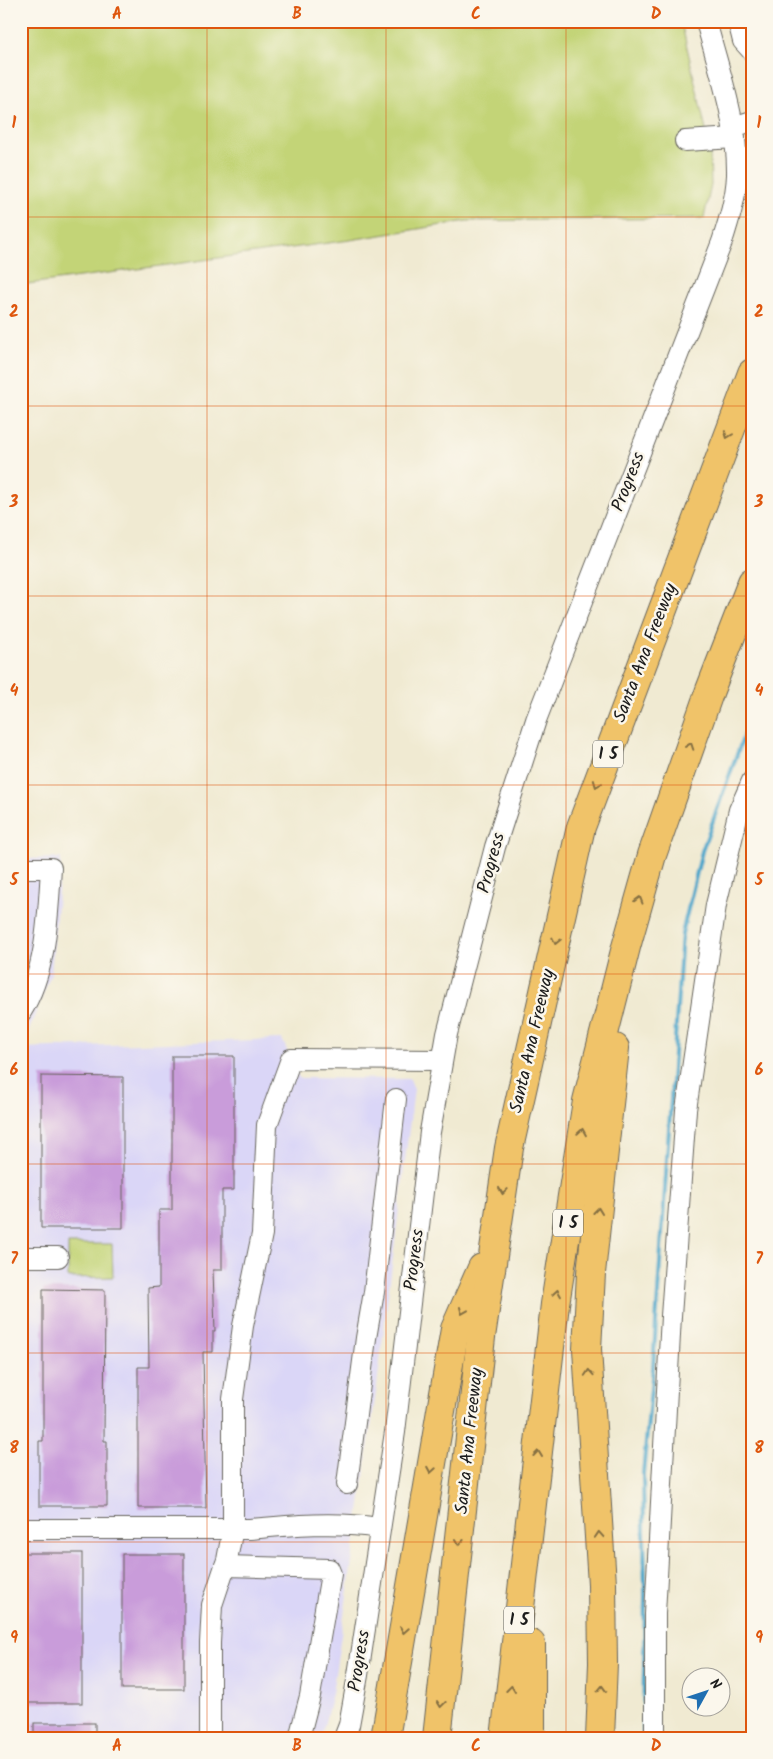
<svg xmlns="http://www.w3.org/2000/svg" width="773" height="1759" font-family="Kalam,sans-serif">
	<rect width="100%" height="100%" fill="#fbf7ec"/>
	<filter id="ink" filterUnits="userSpaceOnUse"><feTurbulence type="fractalNoise" baseFrequency=".02" numOctaves="2"/><feDisplacementMap in="SourceGraphic" scale="10" xChannelSelector="R" yChannelSelector="G"/><feConvolveMatrix kernelMatrix="1 2 1 2 8 2 1 2 1" color-interpolation-filters="sRGB"/></filter>
	<filter id="wash" filterUnits="userSpaceOnUse"><feTurbulence type="fractalNoise" baseFrequency=".0096" numOctaves="4" result="noise"/><feDisplacementMap in="SourceGraphic" scale="20" xChannelSelector="R" yChannelSelector="G"/><feGaussianBlur stdDeviation="1.12" result="paint"/><feColorMatrix in="noise" values="0 0 0 0 0 0 0 0 0 0 0 0 0 0 0 0 0 1.4 0 .05"/><feComposite in="paint" operator="in"/></filter>
	<g filter="url(#wash)">
		<rect width="100%" height="100%" fill="#f0ead2"/>
		<path fill="#dad6f7" d="M61 858 51 974 22 1048 282 1039 299 1078 410 1079 414 1089 377 1385 352 1562 332 1694 321 1738H21V859Z"/>
		<g fill="#c3d477" stroke="#70784a">
			<path d="M21 21H681L710 148 711 185 704 218 467 221 350 240 21 285Z"/>
			<path d="M68 1244H112L113 1277 68 1278Z"/>
		</g>
		<g fill="none" stroke-linecap="round" stroke-linejoin="round">
			<path stroke="#4ca6ca" stroke-width="4" d="M643 1738 645 1595 643 1474 653 1368 682 934 702 851 752 713"/>
		</g>
		<g id="blocks">
			<g fill="#c99cda">
				<path d="M172 1056H234V1190H222V1270H213L215 1331H213V1352H203L206 1508H138V1367H149L148 1288 159 1287V1210H172Z"/>
				<path d="M41 1076 123 1077V1228H41Z"/>
				<path d="M43 1289 105 1290 104 1441H107V1506H39V1441H43Z"/>
				<rect x="21" y="1553" width="61" height="150"/>
				<rect x="122" y="1554" width="62" height="135"/>
				<rect x="34" y="1723" width="61" height="15"/>
			</g>
		</g>
	</g>
	<g filter="url(#ink)">
		<use href="#blocks" fill-opacity="0" stroke="#66645c" stroke-width="1"/>
		<g fill="none" stroke-linecap="round" stroke-linejoin="round">
			<defs>
				<g id="minor">
					<path d="M738 21 743 41 752 51"/>
					<path d="M733 127 752 121"/>
					<path d="M685 141 735 138"/>
					<path d="M21 868H51C48 916 47 970 21 1012"/>
					<path d="M21 1257H58"/>
					<path d="M347 1484 366 1338 374 1292 396 1099"/>
					<path d="M21 1529H250C291 1525 338 1521 379 1528"/>
					<path d="M225 1566 329 1569 331 1574 310 1696 299 1738"/>
					<path d="M210 1738V1643L212 1605 227 1560 233 1528V1399L243 1326 262 1234 267 1125 291 1059 442 1060"/>
					<path d="M344 1738 349 1725 358 1675 395 1432 430 1132 447 1034 495 847 536 720 722 242C729 220 736 198 737 175 738 122 719 71 706 21"/>
					<path d="M655 1738V1614L671 1316 686 1110 716 905 739 810 752 781"/>
				</g>
				<g id="highway">
					<path d="M385 1738 455 1329 482 1268"/>
					<path d="M437 1738 481 1337 509 1148 581 827 752 373"/>
					<path d="M505 1738 555 1304 587 1101 626 947 652 855 710 690 752 582"/>
					<path d="M531 1738V1644"/>
					<path d="M600 1738 603 1663 602 1584 587 1349 591 1273 615 1048"/>
				</g>
			</defs>
			<use href="#minor" stroke="#66645c" stroke-width="22"/>
			<use href="#highway" stroke="#66645c" stroke-width="30"/>
			<use href="#minor" stroke="#fff" stroke-width="20"/>
			<use href="#highway" stroke="#f0c369" stroke-width="28"/>
		</g>
		<defs><path id="oneway-chevron" d="M-2-3.5L2.5 0L-2 3.5" fill="none" stroke-width="1.6" stroke-linecap="round" stroke-linejoin="round" transform="scale(1.25)"/></defs>
		<g stroke="#867042">
			<use href="#oneway-chevron" transform="translate(728 435) rotate(111)"/>
			<use href="#oneway-chevron" transform="translate(690 746) rotate(-71)"/>
			<use href="#oneway-chevron" transform="translate(597 784) rotate(111)"/>
			<use href="#oneway-chevron" transform="translate(639 900) rotate(-74)"/>
			<use href="#oneway-chevron" transform="translate(556 941) rotate(103)"/>
			<use href="#oneway-chevron" transform="translate(582 1132) rotate(-81)"/>
			<use href="#oneway-chevron" transform="translate(503 1191) rotate(98)"/>
			<use href="#oneway-chevron" transform="translate(598 1211) rotate(-84)"/>
			<use href="#oneway-chevron" transform="translate(557 1293) rotate(-81)"/>
			<use href="#oneway-chevron" transform="translate(463 1311) rotate(113)"/>
			<use href="#oneway-chevron" transform="translate(589 1373) rotate(-94)"/>
			<use href="#oneway-chevron" transform="translate(538 1454) rotate(-83)"/>
			<use href="#oneway-chevron" transform="translate(431 1470) rotate(100)"/>
			<use href="#oneway-chevron" transform="translate(599 1535) rotate(-94)"/>
			<use href="#oneway-chevron" transform="translate(459 1542) rotate(96)"/>
			<use href="#oneway-chevron" transform="translate(404 1630) rotate(100)"/>
			<use href="#oneway-chevron" transform="translate(511 1689) rotate(-83)"/>
			<use href="#oneway-chevron" transform="translate(602 1689) rotate(-88)"/>
			<use href="#oneway-chevron" transform="translate(441 1704) rotate(97)"/>
		</g>
	</g>
	<path fill="none" stroke="#de560d" stroke-width="1" stroke-opacity="0.55" d="M207 21V1738M386 21V1738M566 21V1738M21 217H752M21 406H752M21 596H752M21 785H752M21 974H752M21 1164H752M21 1353H752M21 1542H752"/>
	<g text-anchor="middle" dominant-baseline="central" stroke-width="5" stroke-linejoin="round" paint-order="stroke">
		<g fill="#fbf7ec" stroke="#5f5e5a" stroke-width="1">
			<rect x="593" y="740.5" width="30" height="27" rx="4"/>
			<rect x="553" y="1209.5" width="30" height="27" rx="4"/>
			<rect x="504" y="1606.5" width="30" height="27" rx="4"/>
		</g>
		<g font-size="16" font-weight="bold" fill="#1c1c1c">
			<text x="608" y="754">I 5</text>
			<text x="568" y="1223">I 5</text>
			<text x="519" y="1620">I 5</text>
		</g>
		<g font-size="18" fill="#1c1c1c" stroke="#fbf7ec">
			<text transform="translate(629 482) rotate(-69)">Progress</text>
			<text transform="translate(646 653) rotate(-69)">Santa Ana Freeway</text>
			<text transform="translate(492 863) rotate(-75)">Progress</text>
			<text transform="translate(533 1041) rotate(-77)">Santa Ana Freeway</text>
			<text transform="translate(415 1260) rotate(-83)">Progress</text>
			<text transform="translate(470 1441) rotate(-84)">Santa Ana Freeway</text>
			<text transform="translate(360 1661) rotate(-81)">Progress</text>
		</g>
	</g>
	<rect width="773" height="1759" fill="none" stroke="#fbf7ec" stroke-width="55"/>
	<g transform="translate(706 1692) rotate(50)"><circle r="24" fill="#fbf7ec" stroke="#a29f99"/>
	<path d="M0-4L9 19L0 12L-9 19Z" fill="#1f6fb2"/>
	<text y="-8" font-size="14" font-weight="bold" text-anchor="middle" fill="#1c1c1c">N</text>
	</g>
	<rect x="28" y="28" width="718" height="1704" fill="none" stroke="#de560d" stroke-width="2"/>
	<g font-size="16" text-anchor="middle" font-weight="bold" fill="#de560d">
		<text x="117" y="19">A</text>
		<text x="297" y="19">B</text>
		<text x="476" y="19">C</text>
		<text x="656" y="19">D</text>
		<text x="14" y="128">1</text>
		<text x="759" y="128">1</text>
		<text x="14" y="317">2</text>
		<text x="759" y="317">2</text>
		<text x="14" y="507">3</text>
		<text x="759" y="507">3</text>
		<text x="14" y="696">4</text>
		<text x="759" y="696">4</text>
		<text x="14" y="885">5</text>
		<text x="759" y="885">5</text>
		<text x="14" y="1075">6</text>
		<text x="759" y="1075">6</text>
		<text x="14" y="1264">7</text>
		<text x="759" y="1264">7</text>
		<text x="14" y="1453">8</text>
		<text x="759" y="1453">8</text>
		<text x="14" y="1643">9</text>
		<text x="759" y="1643">9</text>
		<text x="117" y="1751">A</text>
		<text x="297" y="1751">B</text>
		<text x="476" y="1751">C</text>
		<text x="656" y="1751">D</text>
	</g>
</svg>
